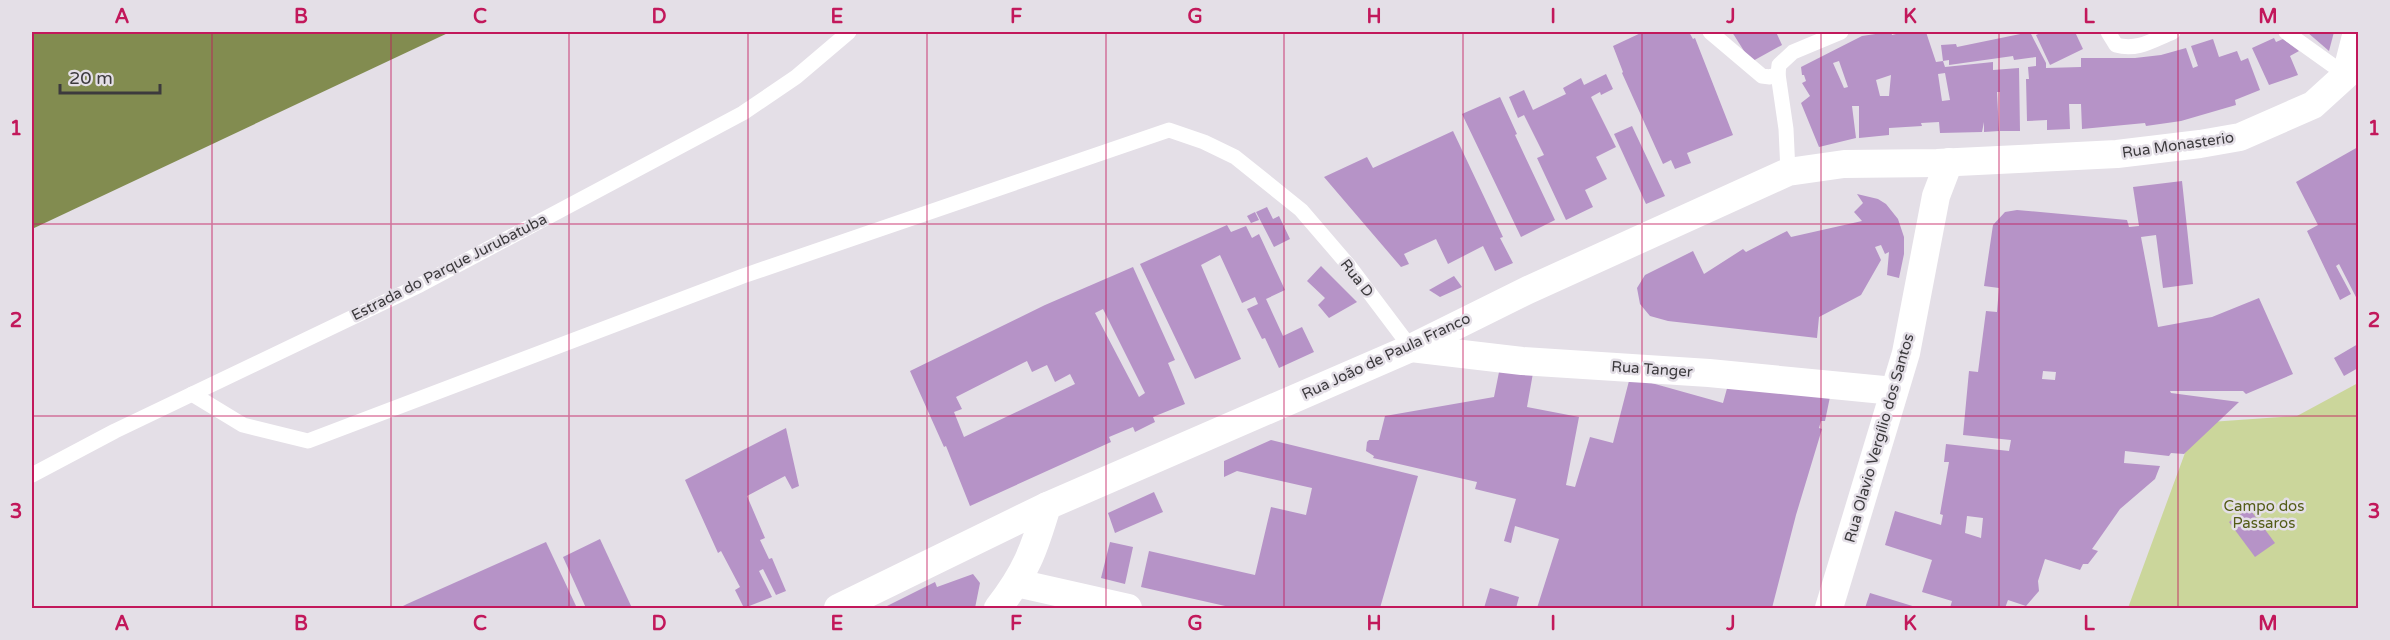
<svg xmlns="http://www.w3.org/2000/svg" width="2390" height="640" font-family="'Varela Round',sans-serif">
	<rect width="100%" height="100%" fill="#e4dfe7"/>
	<path fill="#cbd69b" d="M2358 383V608H2128L2196 423 2297 416Z"/>
	<path fill="#828c50" d="M32 32H450L32 229Z"/>
	<g fill="#b693c7" fill-rule="evenodd">
		<path d="M1643 32H1689L1693 39 1695 38 1733 135 1687 153 1691 163 1675 169 1671 160 1663 164 1622 73 1623 72 1613 46Z"/>
		<path d="M1732 32H1776L1782 45 1751 62Z"/>
		<path d="M1889 32H1891L1892 35 1904 32H1926L1936 62 1943 61 1941 45 1956 44 1957 47 2030 32 2046 63V68L2081 67V58H2135L2161 55 2186 48 2193 68 2198 66 2191 46 2213 39 2219 57 2237 51 2241 61 2248 58 2260 90 2235 100 2236 105 2181 121 2146 126 2145 123 2082 129 2081 104H2069L2070 129 2047 130V120L2027 121 2026 79H2029L2028 67 2036 66V57L2014 60 2013 56 1949 65V60L1943 61 1945 67 1993 62V70L2019 68 2020 131H2000V92H1997L1999 131 1984 132V122L1982 132 1940 133 1939 122 1921 123 1922 126 1889 128V135L1859 138V106H1852L1856 138 1819 147 1801 103 1810 96 1802 83 1806 81 1804 75H1802L1801 67 1862 36ZM1839 61 1848 87 1844 88 1833 63ZM1945 73 1950 100 1942 101 1938 74ZM1891 75 1889 96H1880L1876 80Z"/>
		<path d="M2043 32H2075L2083 49 2050 65 2036 35Z"/>
		<path d="M2307 32H2334L2329 51Z"/>
		<path d="M2274 38 2276 42 2283 39 2299 51 2290 56 2298 75 2269 85 2252 48Z"/>
		<path d="M1606 74 1613 89 1601 95 1600 92 1591 97 1616 147 1596 157 1607 179 1585 190 1593 207 1566 220 1537 158 1544 155 1524 115 1518 118 1509 97 1524 90 1533 110 1566 94 1563 88 1581 78 1584 85Z"/>
		<path d="M1500 97 1517 134 1515 135 1555 220 1521 237 1462 114Z"/>
		<path d="M1632 126 1665 196 1646 204 1614 134Z"/>
		<path d="M1453 131 1503 237 1500 238 1513 263 1495 271 1483 246 1448 264 1436 239 1404 254 1409 264 1401 267 1324 177 1367 157 1373 168Z"/>
		<path d="M2358 147V301L2339 264 2336 266 2351 294 2340 300 2307 231 2318 225 2296 182Z"/>
		<path d="M2182 181 2193 284 2163 288 2156 235 2141 237 2158 327 2212 317 2259 298 2293 374 2246 394 2243 391H2170L2171 393 2239 402 2184 454 2171 453 2169 456 2125 451 2124 463 2160 466 2155 479 2120 509 2092 549 2098 551 2088 564H2083L2080 570 2045 559 2038 581 2039 591 2026 606 2008 600 2005 608H1950L1952 601 1922 592 1932 560 1885 545 1895 511 1941 525 1943 515 1940 514 1949 462H1944L1946 444 2009 451 2011 440 1963 435 1969 371 1978 372 1986 311 1997 312 1999 288 1984 286 1993 225 2005 212 2017 210 2127 220 2129 227 2139 226 2133 187ZM2043 371 2056 372 2055 380 2042 379ZM1967 516 1983 518 1981 538 1965 533Z"/>
		<path d="M1857 194 1878 199 1886 204 1898 219 1904 237V254L1899 278 1887 275 1889 252 1885 254 1881 245 1875 247 1881 260 1861 295 1819 317 1817 338 1668 321 1650 316 1640 304 1637 288 1645 275 1693 251 1704 274 1743 249 1746 252 1787 231 1791 237 1862 221 1854 212 1863 203Z"/>
		<path d="M1267 207 1273 219 1279 216 1290 239 1274 247 1256 212Z"/>
		<path d="M1255 212 1259 220 1251 223 1247 216Z"/>
		<path d="M1227 225 1231 232 1246 226 1252 238 1259 234 1285 290 1266 299 1283 336 1302 327 1314 352 1279 368 1265 338 1262 339 1247 309 1258 304 1255 297 1242 303 1220 255 1201 265 1241 359 1195 379 1140 264Z"/>
		<path d="M1321 266 1357 302 1329 318 1318 305 1325 298 1307 281Z"/>
		<path d="M1133 267 1175 360 1168 363 1185 404 1153 417 1155 422 1135 432 1133 427 1109 437 1111 442 970 506 946 446 944 447 910 371 1045 305ZM1103 309 1145 393 1139 397 1095 313ZM1027 361 1032 372 1047 365 1055 382 1070 374 1075 384 964 437 954 412 962 409 956 397Z"/>
		<path d="M1454 276 1462 287 1440 297 1429 290Z"/>
		<path d="M2358 344V368L2344 376 2334 358Z"/>
		<path d="M1499 372 1533 373 1527 407 1579 417 1566 485 1575 487 1590 437 1613 443 1630 377 1723 403 1729 381 1831 392 1825 421H1821L1819 428 1822 429 1796 515 1772 608H1537L1559 539 1515 526 1511 543 1504 541 1516 499 1475 489 1477 482 1373 458 1374 456 1366 451 1367 442 1369 440H1379L1385 416 1494 397Z"/>
		<path d="M786 428 799 486 792 489 785 476 747 496 765 538 760 540 769 559 772 558 786 591 776 595 763 569 759 571 772 597 744 608 735 590 740 587 721 551 718 553 685 480Z"/>
		<path d="M1271 440 1418 476 1380 608H1234L1141 587 1149 551 1255 575 1271 507 1306 515 1312 488 1237 471 1224 477V461Z"/>
		<path d="M1154 492 1163 512 1115 533 1108 513Z"/>
		<path d="M2249 508 2275 543 2255 557 2229 522Z"/>
		<path d="M600 539 632 608H586L563 557Z"/>
		<path d="M546 542 577 608H399L407 604Z"/>
		<path d="M1110 542 1133 547 1125 584 1101 578Z"/>
		<path d="M973 574 980 583 975 608H883L935 582 937 587Z"/>
		<path d="M1490 588 1519 597 1516 608H1484Z"/>
		<path d="M1870 593 1919 608H1865Z"/>
	</g>
	<g fill="none" stroke-linecap="round" stroke-linejoin="round">
		<g stroke="#fff" stroke-width="15">
			<path d="M1710 32 1762 76 1770 77 1778 74"/>
			<path d="M2108 32 2116 45C2138 51 2153 40 2173 32"/>
			<path d="M2286 32 2346 75"/>
			<path d="M1788 172 1786 129 1778 74 1779 65 1793 52 1841 32"/>
			<path d="M192 394 243 425 308 441 743 276 1169 130 1204 142 1235 157 1301 210 1350 267 1411 348"/>
			<path d="M32 475 115 431 420 285 743 113 796 77 849 32"/>
		</g>
		<g stroke="#fff" stroke-width="28">
			<path d="M1411 348 1522 361 1709 373 1894 391"/>
			<path d="M1017 583 1128 608"/>
			<path d="M838 608 1047 506 1411 348 1528 290 1788 172 1844 164 1937 163 2117 154 2200 144 2240 137 2313 105 2346 75 2357 32"/>
			<path d="M998 608C1026 572 1034 550 1047 506"/>
			<path d="M1829 608 1906 353 1936 196 1949 162"/>
		</g>
	</g>
	<path fill="none" stroke="#c2185b" stroke-width="1.5" stroke-opacity="0.55" d="M212 32V608M391 32V608M569 32V608M748 32V608M927 32V608M1106 32V608M1284 32V608M1463 32V608M1642 32V608M1821 32V608M1999 32V608M2178 32V608M32 224H2358M32 416H2358"/>
	<g text-anchor="middle" dominant-baseline="central" stroke-width="5" stroke-linejoin="round" paint-order="stroke">
		<g font-size="15" fill="#3c3a3d" stroke="#e4dfe7">
			<text transform="translate(2178 145) rotate(-8)">Rua Monasterio</text>
			<text transform="translate(449 267) rotate(-27)">Estrada do Parque Jurubatuba</text>
			<text transform="translate(1357 278) rotate(52)">Rua D</text>
			<text transform="translate(1386 356) rotate(-25)">Rua João de Paula Franco</text>
			<text transform="translate(1652 369) rotate(4)">Rua Tanger</text>
			<text transform="translate(1879 438) rotate(-74)">Rua Olavio Vergílio dos Santos</text>
		</g>
		<g font-size="15" fill="#535c17" stroke="#e4dfe7">
			<text x="2264" y="506">Campo dos<tspan x="2264" dy="17">Passaros</tspan></text>
		</g>
	</g>
	<rect width="2390" height="640" fill="none" stroke="#e4dfe7" stroke-width="66"/>
	<path d="M60 84v9h100v-9" fill="none" stroke="#3c3a3d" stroke-width="3"/>
	<text x="69" y="84" font-size="18" fill="#3c3a3d" stroke="#e4dfe7" stroke-width="4.5" paint-order="stroke">20 m</text>
	<rect x="33" y="33" width="2324" height="574" fill="none" stroke="#c2185b" stroke-width="2"/>
	<g font-size="20" text-anchor="middle" font-weight="bold" fill="#c2185b">
		<text x="122" y="23">A</text>
		<text x="301" y="23">B</text>
		<text x="480" y="23">C</text>
		<text x="659" y="23">D</text>
		<text x="837" y="23">E</text>
		<text x="1016" y="23">F</text>
		<text x="1195" y="23">G</text>
		<text x="1374" y="23">H</text>
		<text x="1553" y="23">I</text>
		<text x="1731" y="23">J</text>
		<text x="1910" y="23">K</text>
		<text x="2089" y="23">L</text>
		<text x="2268" y="23">M</text>
		<text x="16" y="135">1</text>
		<text x="2374" y="135">1</text>
		<text x="16" y="327">2</text>
		<text x="2374" y="327">2</text>
		<text x="16" y="518">3</text>
		<text x="2374" y="518">3</text>
		<text x="122" y="630">A</text>
		<text x="301" y="630">B</text>
		<text x="480" y="630">C</text>
		<text x="659" y="630">D</text>
		<text x="837" y="630">E</text>
		<text x="1016" y="630">F</text>
		<text x="1195" y="630">G</text>
		<text x="1374" y="630">H</text>
		<text x="1553" y="630">I</text>
		<text x="1731" y="630">J</text>
		<text x="1910" y="630">K</text>
		<text x="2089" y="630">L</text>
		<text x="2268" y="630">M</text>
	</g>
</svg>
